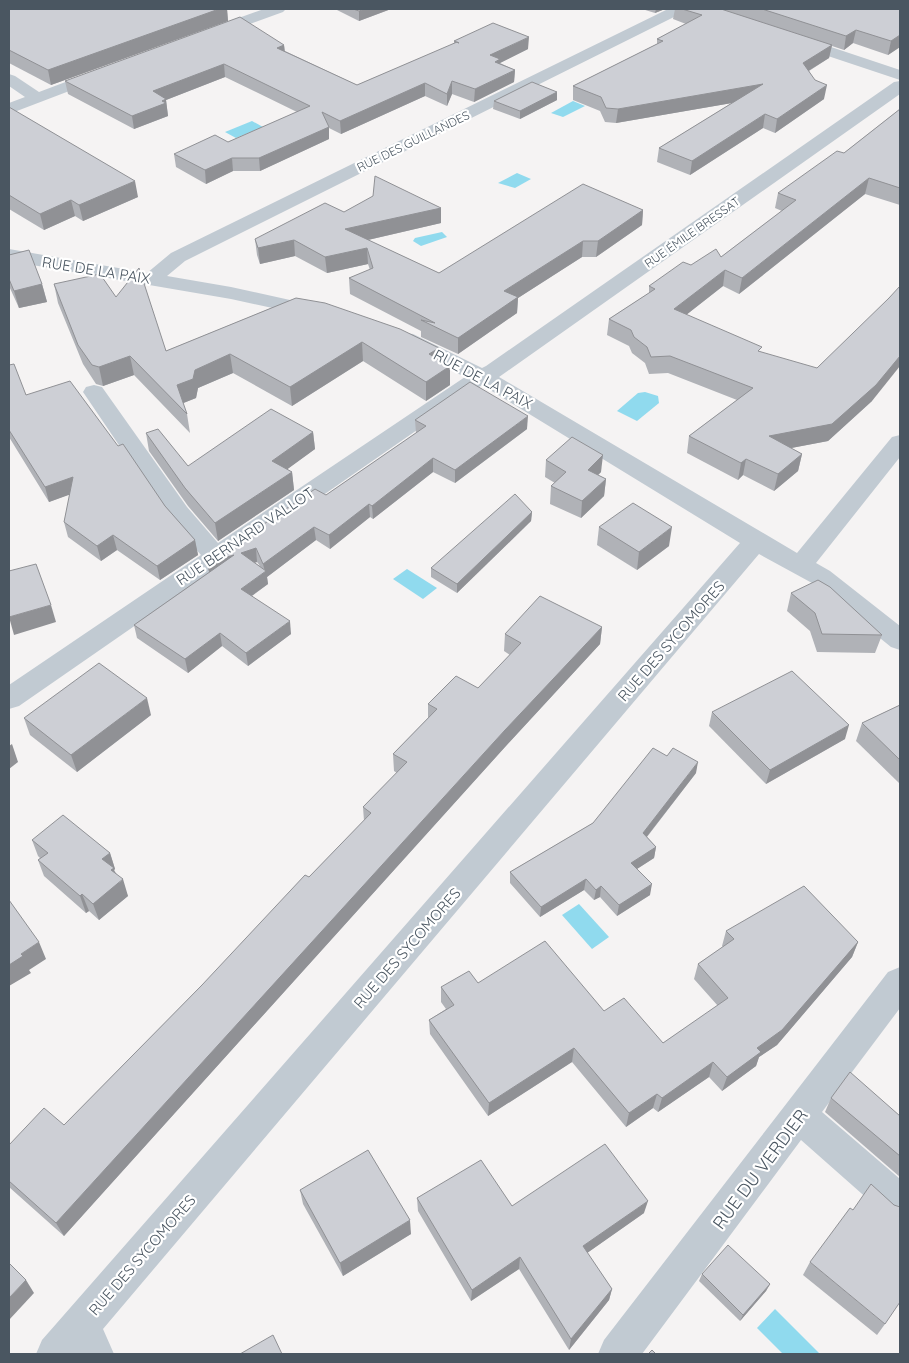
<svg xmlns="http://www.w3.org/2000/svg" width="909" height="1363" font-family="Quicksand,sans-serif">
	<rect width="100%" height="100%" fill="#f5f3f3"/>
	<g fill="#90daee">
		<path d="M573 101 585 106 563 117 551 113Z"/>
		<path d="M252 121 263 127 236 138 225 132Z"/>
		<path d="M517 173 531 179 515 188 498 183Z"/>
		<path d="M442 232 447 237 421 246 413 241 415 238Z"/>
		<path d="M645 392 658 396 659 403 637 421 617 411 638 393Z"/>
		<path d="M407 569 437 588 423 599 393 579Z"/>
		<path d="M579 904 609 937 592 949 562 915Z"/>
		<path d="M775 1309 820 1354H783L757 1328Z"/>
	</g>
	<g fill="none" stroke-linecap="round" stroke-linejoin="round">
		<g fill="#c1cad2" fill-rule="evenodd">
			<path d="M264 9H286L283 12 217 36 211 38 203 33 205 30Z"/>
			<path d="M668 9H687L684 12 185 261 167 276 231 287 326 308 329 312 326 316 319 318 231 299 9 261V249L147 273 171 253Z"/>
			<path d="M795 35 900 70V80L789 43 787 40Z"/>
			<path d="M100 69 108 74 106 77 9 114V103L25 97 9 86V74L15 76 39 92Z"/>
			<path d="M900 81V94L499 377 797 553 892 437 900 435V457L816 563 830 571 900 626V650L891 647 812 583 759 554 103 1329 114 1354H36L42 1340 740 543 482 385 19 706 9 709V685L201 555 169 519 83 392 86 387 94 385 102 387 187 507 218 543 465 377 397 344 394 339 397 334 405 333 413 334 482 368 486 366 894 82Z"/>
			<path d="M900 967V1008L822 1112 900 1179V1221L887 1216 801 1140 642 1354H598L604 1340 888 972Z"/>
		</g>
	</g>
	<g fill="#b0b2b7" fill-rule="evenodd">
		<path d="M9 9H227L228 21 51 85 9 63Z"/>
		<path d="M335 9H391L359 21Z"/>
		<path d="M642 9H665L655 13Z"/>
		<path d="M675 9H900V47L888 55 853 43 844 50 832 46 829 58 809 71 824 99 775 133 763 128 690 175 657 162 659 148 732 103 616 123 605 122 600 111 573 100V86L657 44V39L686 24 673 19Z"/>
		<path d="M454 41 528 49 500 63 515 70 514 82 474 102 452 94 447 106 425 96 341 134 329 128V139L260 171H233L206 184 176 167 174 154 228 142 297 112 225 77 166 100 168 116 134 129 68 94 65 81 284 45 285 51 357 85 454 44Z"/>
		<path d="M557 92V100L520 119 493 109 494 101Z"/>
		<path d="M9 107 138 197 83 221 75 216 44 230 9 209Z"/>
		<path d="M900 109V205L865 194 739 294 723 286 686 315 761 352 872 401 828 441 791 448 802 454 798 471 774 491 743 475 738 480 687 453 689 436 737 400 668 373 649 374 645 363 632 353 629 346 607 335 609 319 649 293V286L691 265 721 257 782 211 775 208 778 193 844 153Z"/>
		<path d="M441 208V223L368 240 439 273 643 210 642 225 596 257H582L518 298 517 313 458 354 421 337V331L350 294 349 278 370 270 368 264 327 273 295 256 260 264 257 255 255 239 344 212Z"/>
		<path d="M9 255 42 284 47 302 19 308 9 286Z"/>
		<path d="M54 284 116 297 166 351 296 298 439 359 450 385 426 401 363 361 292 406 233 373 198 388 196 398 183 403 187 414 190 433 134 375 103 386 96 384 83 364 58 303Z"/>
		<path d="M9 365 26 395 118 446 165 506 195 540 198 555 160 580 117 550 101 561 68 537 64 522 70 494 49 502 9 437Z"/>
		<path d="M415 420 527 429 455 483 433 472 373 519 370 517 330 549 316 540 267 577 268 584 252 596 291 634 248 666 222 646 188 673 137 638 134 625 209 572 207 563 326 495 416 433ZM257 562 260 566 255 563Z"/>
		<path d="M313 432 315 449 287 469 292 472 294 490 218 541 188 506 149 451 146 433 188 466Z"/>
		<path d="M546 460 601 472 598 475 606 479 604 496 581 518 550 504 551 486 555 483 545 477Z"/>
		<path d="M532 512 531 521 457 593 431 577V568Z"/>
		<path d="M599 527 669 546 637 570 597 545Z"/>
		<path d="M791 593 882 635 875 653 817 652 810 631 787 611Z"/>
		<path d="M602 627 600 644 505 747 64 1236 9 1187V1145L64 1125 309 877 364 821 363 807 397 773 394 771 393 754 428 718V704L478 688 510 655 504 651 505 634Z"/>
		<path d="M900 705V783H899L856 741 862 723Z"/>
		<path d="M712 712 845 739 766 784 709 726Z"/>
		<path d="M151 715 77 772 30 735 24 718Z"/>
		<path d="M696 773 647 837 656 847 654 858 637 869 650 895 617 916 600 897 594 900 584 890 540 917 510 883V872L593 823Z"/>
		<path d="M32 840 110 853 115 869 114 870 116 873 128 896 99 920 89 911 86 913 44 876 38 860 40 858 38 856Z"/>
		<path d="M726 931 858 942 852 957 777 1045 759 1057 756 1066 722 1091 709 1077 658 1112 653 1108 626 1127 572 1062 488 1116 430 1034 429 1020 446 1009 441 1002V987L478 983 604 1011 663 1043 718 1006 694 979 698 964 723 947 722 946Z"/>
		<path d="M831 1098 900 1116V1177L825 1112Z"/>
		<path d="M300 1190 411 1234 343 1276 303 1204Z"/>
		<path d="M417 1198 512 1206 644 1213 587 1253 612 1289 609 1300 569 1350 519 1269 471 1301 418 1211Z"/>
		<path d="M810 1262 885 1324 877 1335 803 1275Z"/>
		<path d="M702 1274 770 1284 766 1291 740 1321 699 1281Z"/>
	</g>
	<g fill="#909195">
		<path d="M219 9H227L228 21 51 85 48 70Z"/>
		<path d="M365 9H391L359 21V11Z"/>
		<path d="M656 9H665L655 13Z"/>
		<path d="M856 30 853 43 844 50 846 36Z"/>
		<path d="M900 35V47L888 55 891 41Z"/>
		<path d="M529 37 528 49 500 63 499 72 490 55Z"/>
		<path d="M284 45 285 57 277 48Z"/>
		<path d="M832 45 829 58 800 76 803 63Z"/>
		<path d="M224 64 225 77 166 100 168 116 134 129 132 116 153 91Z"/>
		<path d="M515 70 514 82 474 102 475 89Z"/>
		<path d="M452 81V94L447 106V94Z"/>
		<path d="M425 83V96L341 134 340 121Z"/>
		<path d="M763 84 761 98 616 123 618 109Z"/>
		<path d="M827 85 824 99 775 133 777 119Z"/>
		<path d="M557 92V100L520 119V111Z"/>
		<path d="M765 114 763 128 690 175 692 161Z"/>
		<path d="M329 127V139L260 171 259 158Z"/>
		<path d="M232 158 233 171 206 184 205 170Z"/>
		<path d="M869 178 865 194 739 294 742 278Z"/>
		<path d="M135 181 138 197 83 221 79 205Z"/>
		<path d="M71 200 75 216 44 230 40 214Z"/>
		<path d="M441 208V223L346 245 345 229Z"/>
		<path d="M643 210 642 225 596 257 598 241Z"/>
		<path d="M294 240 295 256 260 264 258 248Z"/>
		<path d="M583 241 582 257 518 298 517 313 458 354V338L504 291Z"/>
		<path d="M367 248 368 264 327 273 325 257Z"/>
		<path d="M725 270 723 286 672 326 674 309Z"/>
		<path d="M42 284 47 302 19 308 14 291Z"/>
		<path d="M362 342 363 361 292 406 290 387Z"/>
		<path d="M439 348V366L429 354Z"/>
		<path d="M230 354 233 373 198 388 196 398 181 404 177 385 195 370Z"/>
		<path d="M130 356 134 375 103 386 99 367Z"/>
		<path d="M900 356V366L872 401 828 441 765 453 769 436Z"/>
		<path d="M450 366V385L426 401V382Z"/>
		<path d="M528 416 527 429 455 483V470Z"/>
		<path d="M313 432 315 449 274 479 272 461Z"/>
		<path d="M802 454 798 471 774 491 778 474Z"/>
		<path d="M603 455 601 472 586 487 588 470Z"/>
		<path d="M433 458V472L373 519 372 506Z"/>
		<path d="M746 459 743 475 738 480 741 463Z"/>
		<path d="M292 472 294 490 218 541 215 523Z"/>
		<path d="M73 477 77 492 49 502 45 487Z"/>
		<path d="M606 479 604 496 581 518 582 501Z"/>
		<path d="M369 504 370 517 330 549 329 535Z"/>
		<path d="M532 512 531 521 457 593V584Z"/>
		<path d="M314 527 316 540 267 577 268 584 243 602 241 589 265 572 263 564Z"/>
		<path d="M672 527 669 546 637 570 639 552Z"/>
		<path d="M113 535 117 550 101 561 97 546Z"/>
		<path d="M195 540 198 555 160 580 157 566Z"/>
		<path d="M256 548 257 562 243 566 241 553Z"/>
		<path d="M234 555 210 576 207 563Z"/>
		<path d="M51 605 56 622 14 635 9 617Z"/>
		<path d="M290 621 291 634 248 666 246 653Z"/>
		<path d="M602 627 600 644 505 747 64 1236 56 1223 505 730Z"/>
		<path d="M220 633 222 646 188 673 185 659Z"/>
		<path d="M147 698 151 715 77 772 71 755Z"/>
		<path d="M849 725 845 739 766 784 770 770Z"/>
		<path d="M12 744 18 762 9 769V746Z"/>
		<path d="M698 762 696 773 641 844 643 833Z"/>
		<path d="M656 847 654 858 629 874 631 863Z"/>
		<path d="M110 853 115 869 114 870 119 883 123 879 128 896 99 920 93 904 102 859Z"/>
		<path d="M586 879 584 890 540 917 541 907Z"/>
		<path d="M652 884 650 895 617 916 619 905Z"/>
		<path d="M601 886 600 897 594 900 596 890Z"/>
		<path d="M82 894 89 911 86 913 80 896Z"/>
		<path d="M39 942 46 959 29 970 31 973 9 986V965L21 954Z"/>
		<path d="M858 942 852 957 777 1045 759 1057 756 1066 722 1091 727 1077 757 1048Z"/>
		<path d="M574 1048 572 1062 488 1116 489 1103Z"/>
		<path d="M713 1062 709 1077 658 1112 662 1098Z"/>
		<path d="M657 1094 653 1108 626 1127 629 1113Z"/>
		<path d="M648 1201 644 1213 580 1258 583 1246Z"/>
		<path d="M410 1220 411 1234 343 1276 340 1263Z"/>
		<path d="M520 1257 519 1269 471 1301 472 1290Z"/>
		<path d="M26 1280 34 1293 9 1320V1298Z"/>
		<path d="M770 1284 766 1291 740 1321 743 1315Z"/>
		<path d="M612 1289 609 1300 569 1350 571 1339Z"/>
	</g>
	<g fill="#cdcfd5" stroke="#909195">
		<path d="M9 9H219L48 70 9 50Z"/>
		<path d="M353 9H365L359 11Z"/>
		<path d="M682 9H721L832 45 803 63 815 80 827 85 777 119 765 114 692 161 659 148 763 84 618 109 606 108 601 97 573 86 663 41 657 39 702 15Z"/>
		<path d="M762 9H900V35L891 41 856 30 846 36Z"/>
		<path d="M240 17 284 45 277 48 357 85 457 42 459 43 454 41 493 23 529 37 490 55 500 59 495 62 515 70 475 89 452 81 447 94 425 83 340 121 322 112 329 127 259 158H232L205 170 174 154 215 135 228 142 310 106 224 64 153 91 166 99 162 101 166 103 132 116 65 81Z"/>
		<path d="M532 82 557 92 520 111 494 101Z"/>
		<path d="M9 107 135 181 79 205 71 200 40 214 9 195Z"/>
		<path d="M900 109V188L869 178 742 278 725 270 674 309 762 347 758 351 817 368 889 298 900 286V356L876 385 832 424 769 436 802 454 778 474 746 459 741 463 689 436 753 388 670 356 651 357 647 347 634 337 631 330 609 319 655 289 649 286 683 262 691 265 716 249 721 257 796 200 778 193 837 151 844 153Z"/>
		<path d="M375 176 441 208 345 229 439 273 583 184 643 210 598 241H583L504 291 518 297 458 338 421 320 435 323 349 278 373 268 367 248 325 257 294 240 258 248 255 239 325 203 344 212 373 196Z"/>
		<path d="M29 250 42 284 14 291 9 279V255Z"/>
		<path d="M139 268 166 351 296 298 325 303 400 329 439 348 429 354 450 366 426 382 362 342 290 387 230 354 195 370 193 379 177 385 187 414 130 356 99 367 92 365 78 345 54 284 100 274 116 297Z"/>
		<path d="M14 364 26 395 70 381 118 446 123 444 165 506 195 540 157 566 113 535 97 546 64 522 73 477 45 487 9 430V365Z"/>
		<path d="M470 382 528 416 455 470 433 458 372 506 369 504 329 535 314 527 263 564 256 548 241 553 266 571 241 589 290 621 246 653 220 633 185 659 134 625 234 555 207 563 315 489 326 495 426 426 415 420Z"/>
		<path d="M271 409 313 432 272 461 292 472 215 523 185 488 146 433 158 429 188 466Z"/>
		<path d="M572 437 603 455 588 470 606 479 582 501 551 486 566 472 546 460Z"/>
		<path d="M515 494 532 512 457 584 431 568Z"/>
		<path d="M633 503 672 527 639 552 599 527Z"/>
		<path d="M36 564 51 605 9 617V571Z"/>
		<path d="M818 580 830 587 882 635 822 634 815 613 791 593Z"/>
		<path d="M540 596 602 627 505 730 56 1223 9 1181V1145L44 1108 64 1125 202 985 305 875 309 877 371 813 363 807 407 762 393 754 437 709 428 704 456 676 478 688 521 643 505 634Z"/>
		<path d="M99 663 147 698 71 755 24 718Z"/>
		<path d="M792 671 849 725 770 770 712 712Z"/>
		<path d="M900 705V760L862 723Z"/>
		<path d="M653 748 667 756 673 748 698 762 643 833 656 847 631 863 652 884 619 905 601 886 596 890 586 879 541 907 510 872 593 823Z"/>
		<path d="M63 815 110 853 102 859 114 868 111 870 123 879 93 904 82 894 80 896 38 860 48 853 32 840Z"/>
		<path d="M804 886 858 942 782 1030 757 1048 761 1052 727 1077 713 1062 662 1098 657 1094 629 1113 574 1048 489 1103 429 1020 454 1005 441 987 469 971 478 983 545 941 604 1011 624 998 663 1043 728 998 698 964 734 939 726 931Z"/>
		<path d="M9 900 39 942 21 954 23 956 9 965Z"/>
		<path d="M850 1072 900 1116V1156L831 1098Z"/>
		<path d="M605 1144 648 1201 583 1246 612 1289 571 1339 520 1257 472 1290 417 1198 481 1160 512 1206Z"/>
		<path d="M368 1150 410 1220 340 1263 300 1190Z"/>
		<path d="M871 1184 894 1205 900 1207V1302L885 1324 810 1262 850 1208 853 1210Z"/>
		<path d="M728 1245 770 1284 743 1315 702 1274Z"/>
		<path d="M9 1263 26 1280 9 1298Z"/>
		<path d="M273 1335 282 1354H240Z"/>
		<path d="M652 1350 656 1354H648Z"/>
	</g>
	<g text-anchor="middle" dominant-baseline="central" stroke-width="4.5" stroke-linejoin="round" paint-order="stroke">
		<g font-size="12" fill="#4a5661" stroke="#fff">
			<text transform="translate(413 141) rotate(-26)">RUE DES GUILLANDES</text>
			<text transform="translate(692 232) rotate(-35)">RUE ÉMILE BRESSAT</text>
		</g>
		<g font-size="15" fill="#4a5661" stroke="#fff">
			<text transform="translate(96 270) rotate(9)">RUE DE LA PAIX</text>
			<text transform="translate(483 379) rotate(28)">RUE DE LA PAIX</text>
			<text transform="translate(245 536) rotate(-34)">RUE BERNARD VALLOT</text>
			<text transform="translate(671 641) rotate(-49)">RUE DES SYCOMORES</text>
			<text transform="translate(407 948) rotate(-49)">RUE DES SYCOMORES</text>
			<text transform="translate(142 1255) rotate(-49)">RUE DES SYCOMORES</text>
		</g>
		<g font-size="18" fill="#4a5661" stroke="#fff">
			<text transform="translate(760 1169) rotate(-53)">RUE DU VERDIER</text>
		</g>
	</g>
	<rect width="909" height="1363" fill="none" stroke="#4a5661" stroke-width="20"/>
</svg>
